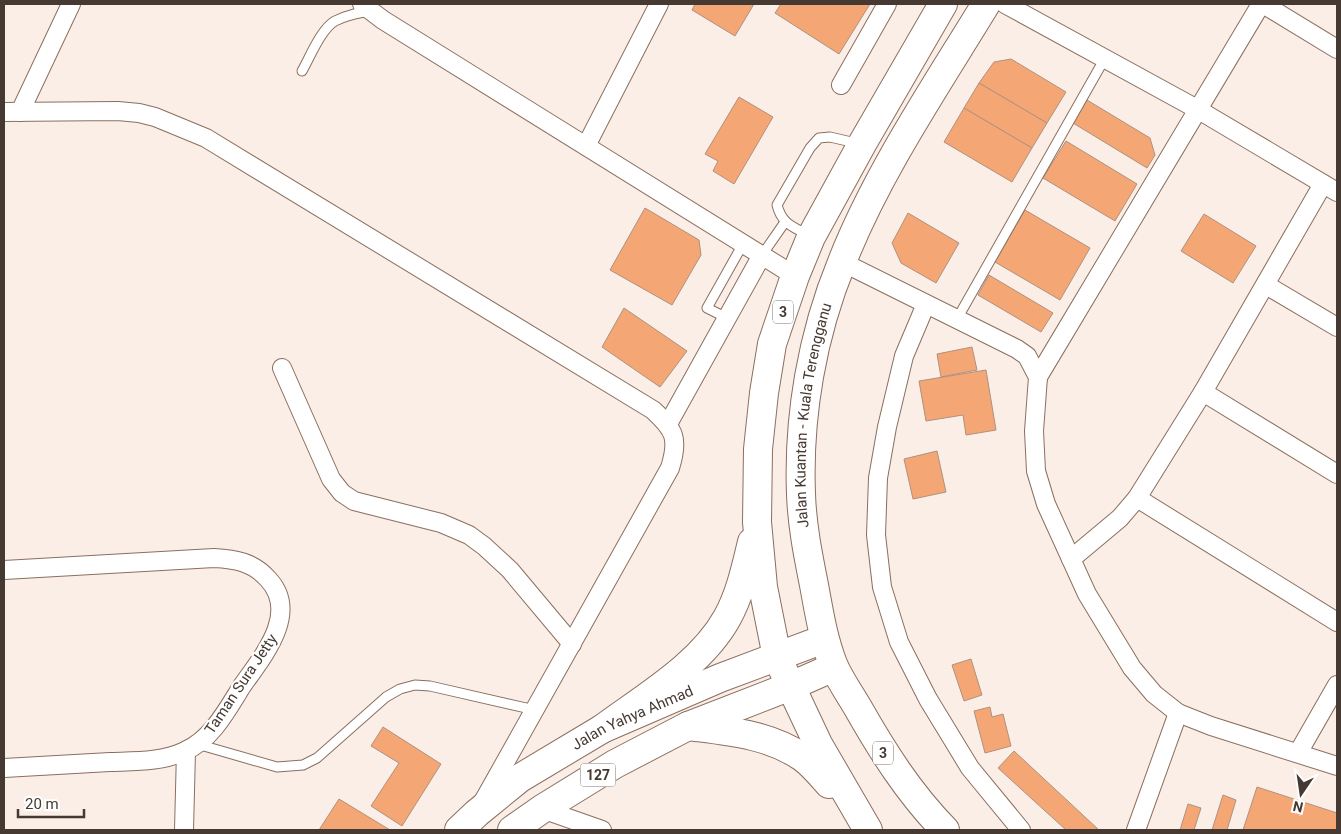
<svg xmlns="http://www.w3.org/2000/svg" width="1341" height="834" font-family="Roboto,sans-serif">
	<rect width="100%" height="100%" fill="#fbeee7"/>
	<g fill="#f5a675" stroke="#ae917f">
		<path d="M695 4H754L735 36 692 10Z"/>
		<path d="M781 4H870L839 54 775 13Z"/>
		<path d="M1011 59 1066 92 1047 123 979 83 994 62Z"/>
		<path d="M979 83 1047 123 1032 148 964 108Z"/>
		<path d="M739 97 773 117 734 184 713 171 718 161 705 154Z"/>
		<path d="M1087 100 1150 138 1155 155 1147 168 1073 123Z"/>
		<path d="M964 108 1032 148 1012 182 944 142Z"/>
		<path d="M1066 141 1137 184 1115 221 1043 178Z"/>
		<path d="M645 208 699 240 701 255 672 305 610 270Z"/>
		<path d="M1025 210 1090 248 1060 300 995 262Z"/>
		<path d="M908 213 959 243 936 283 901 263 892 243Z"/>
		<path d="M1204 214 1256 246 1233 283 1181 251Z"/>
		<path d="M989 275 1053 313 1041 332 978 295Z"/>
		<path d="M624 308 687 351 660 387 602 347Z"/>
		<path d="M972 347 977 370 941 377 937 354Z"/>
		<path d="M986 370 996 430 966 435 963 415 926 421 919 381Z"/>
		<path d="M937 451 946 492 913 499 904 459Z"/>
		<path d="M971 659 982 695 964 701 952 665Z"/>
		<path d="M990 707 992 717 1003 714 1011 746 985 753 974 711Z"/>
		<path d="M383 727 441 764 402 826 371 806 399 763 371 746Z"/>
		<path d="M1014 751 1099 830H1066L998 768Z"/>
		<path d="M1257 787 1337 813V830H1243Z"/>
		<path d="M1223 795 1236 800 1227 830H1212Z"/>
		<path d="M339 799 390 830H319Z"/>
		<path d="M1188 804 1201 808 1194 830H1180Z"/>
	</g>
	<g fill="none" stroke-linecap="round" stroke-linejoin="round">
		<defs>
			<g id="service">
				<path d="M302 71C310 57 321 29 335 21 346 15 358 13 370 11"/>
				<path d="M808 235C792 226 782 224 777 205L810 148 819 138 830 137 860 144"/>
				<path d="M762 255 785 222"/>
				<path d="M727 318 707 308 743 244"/>
				<path d="M957 319 1105 58"/>
				<path d="M197 744 277 767 303 765 317 758 386 697 400 689 415 685 430 686 535 710"/>
			</g>
			<g id="minor">
				<path d="M362 4 383 20 795 276"/>
				<path d="M1005 4 1197 109 1337 192"/>
				<path d="M1263 4 1337 49"/>
				<path d="M841 85 887 4"/>
				<path d="M4 112 118 111 139 113 155 117 206 138 653 410C675 430 679 439 670 468L484 800"/>
				<path d="M20 112 71 4"/>
				<path d="M586 146 659 4"/>
				<path d="M842 262 1017 349 1027 356 1038 377 1034 431 1036 471 1046 504 1087 594 1132 668 1154 694 1178 713 1211 726 1337 766"/>
				<path d="M1266 285 1337 327"/>
				<path d="M926 304 904 356 887 427 878 478 876 535 882 587 899 642 928 699 970 768 1021 830"/>
				<path d="M282 368 331 479 342 493 354 501 441 523 469 535 484 546 510 570 572 644"/>
				<path d="M1038 377 1261 4"/>
				<path d="M1203 392 1337 474"/>
				<path d="M668 424 762 255"/>
				<path d="M1137 498 1337 622"/>
				<path d="M1071 559 1120 518 1137 498 1203 392 1323 184"/>
				<path d="M4 570 214 558C235 559 253 562 268 579 300 613 263 656 242 686 227 710 212 739 185 751 162 762 135 761 110 762 75 764 39 766 4 768"/>
				<path d="M1298 753 1337 685"/>
				<path d="M542 809 602 830"/>
				<path d="M184 830 186 751"/>
				<path d="M1136 830 1178 713"/>
			</g>
			<g id="primary">
				<path id="s1" d="M459 830 477 813 520 778 602 729 720 678 824 639"/>
				<path d="M512 830 542 809 615 764 688 726 791 686 834 667"/>
			</g>
			<g id="trunk">
				<path d="M688 726C727 731 768 734 802 757 812 764 821 775 829 784"/>
				<path d="M602 729C645 697 701 665 727 618 740 595 746 567 752 542"/>
				<path d="M868 830 818 744 777 657 763 587 757 522 758 449 764 393 772 344 795 276 811 237 862 144 943 4"/>
				<path id="s2" d="M945 830C909 793 883 752 858 708 850 694 839 679 833 664 823 638 819 612 814 585 808 555 802 525 801 494 798 416 812 335 842 262 877 173 936 86 986 4"/>
			</g>
		</defs>
		<use href="#service" stroke="#8b6f5e" stroke-width="11"/>
		<use href="#minor" stroke="#8b6f5e" stroke-width="20"/>
		<use href="#primary" stroke="#8b6f5e" stroke-width="30"/>
		<use href="#trunk" stroke="#8b6f5e" stroke-width="30"/>
		<use href="#service" stroke="#fff" stroke-width="9"/>
		<use href="#minor" stroke="#fff" stroke-width="18"/>
		<use href="#primary" stroke="#fff" stroke-width="28"/>
		<use href="#trunk" stroke="#fff" stroke-width="28"/>
	</g>
	<g text-anchor="middle" dominant-baseline="central" stroke-width="4.5" stroke-linejoin="round" paint-order="stroke">
		<g fill="#fff" stroke="#7e7470" stroke-width="1">
			<rect x="773" y="300.5" width="20" height="23" rx="4"/>
			<rect x="873" y="741.5" width="20" height="23" rx="4"/>
			<rect x="580.5" y="763.5" width="35" height="23" rx="4"/>
		</g>
		<g font-size="14" font-weight="bold" fill="#463932">
			<text x="783" y="312">3</text>
			<text x="883" y="753">3</text>
			<text x="598" y="775">127</text>
		</g>
		<g font-size="15" fill="#463932" stroke="#fff">
			<text stroke="none"><textPath href="#s2" startOffset="454">Jalan Kuantan - Kuala Terengganu</textPath></text>
			<text transform="translate(241 684) rotate(-56)">Taman Sura Jetty</text>
			<text stroke="none"><textPath href="#s1" startOffset="208">Jalan Yahya Ahmad</textPath></text>
		</g>
	</g>
	<rect width="1341" height="834" fill="none" stroke="#463932" stroke-width="10"/>
	<g transform="translate(1301 794) rotate(193)" stroke="#ffffff" stroke-width="4" paint-order="stroke">
	<path d="M0-4L9 19L0 12L-9 19Z" fill="#463932"/>
	<text y="-8" font-size="14" font-weight="bold" text-anchor="middle" fill="#463932">N</text>
	</g>
	<path d="M18 809v8h66v-8" fill="none" stroke="#463932" stroke-width="2.5"/>
	<text x="25" y="809" font-size="15" fill="#463932" stroke="#ffffff" stroke-width="4" paint-order="stroke">20 m</text>
</svg>
